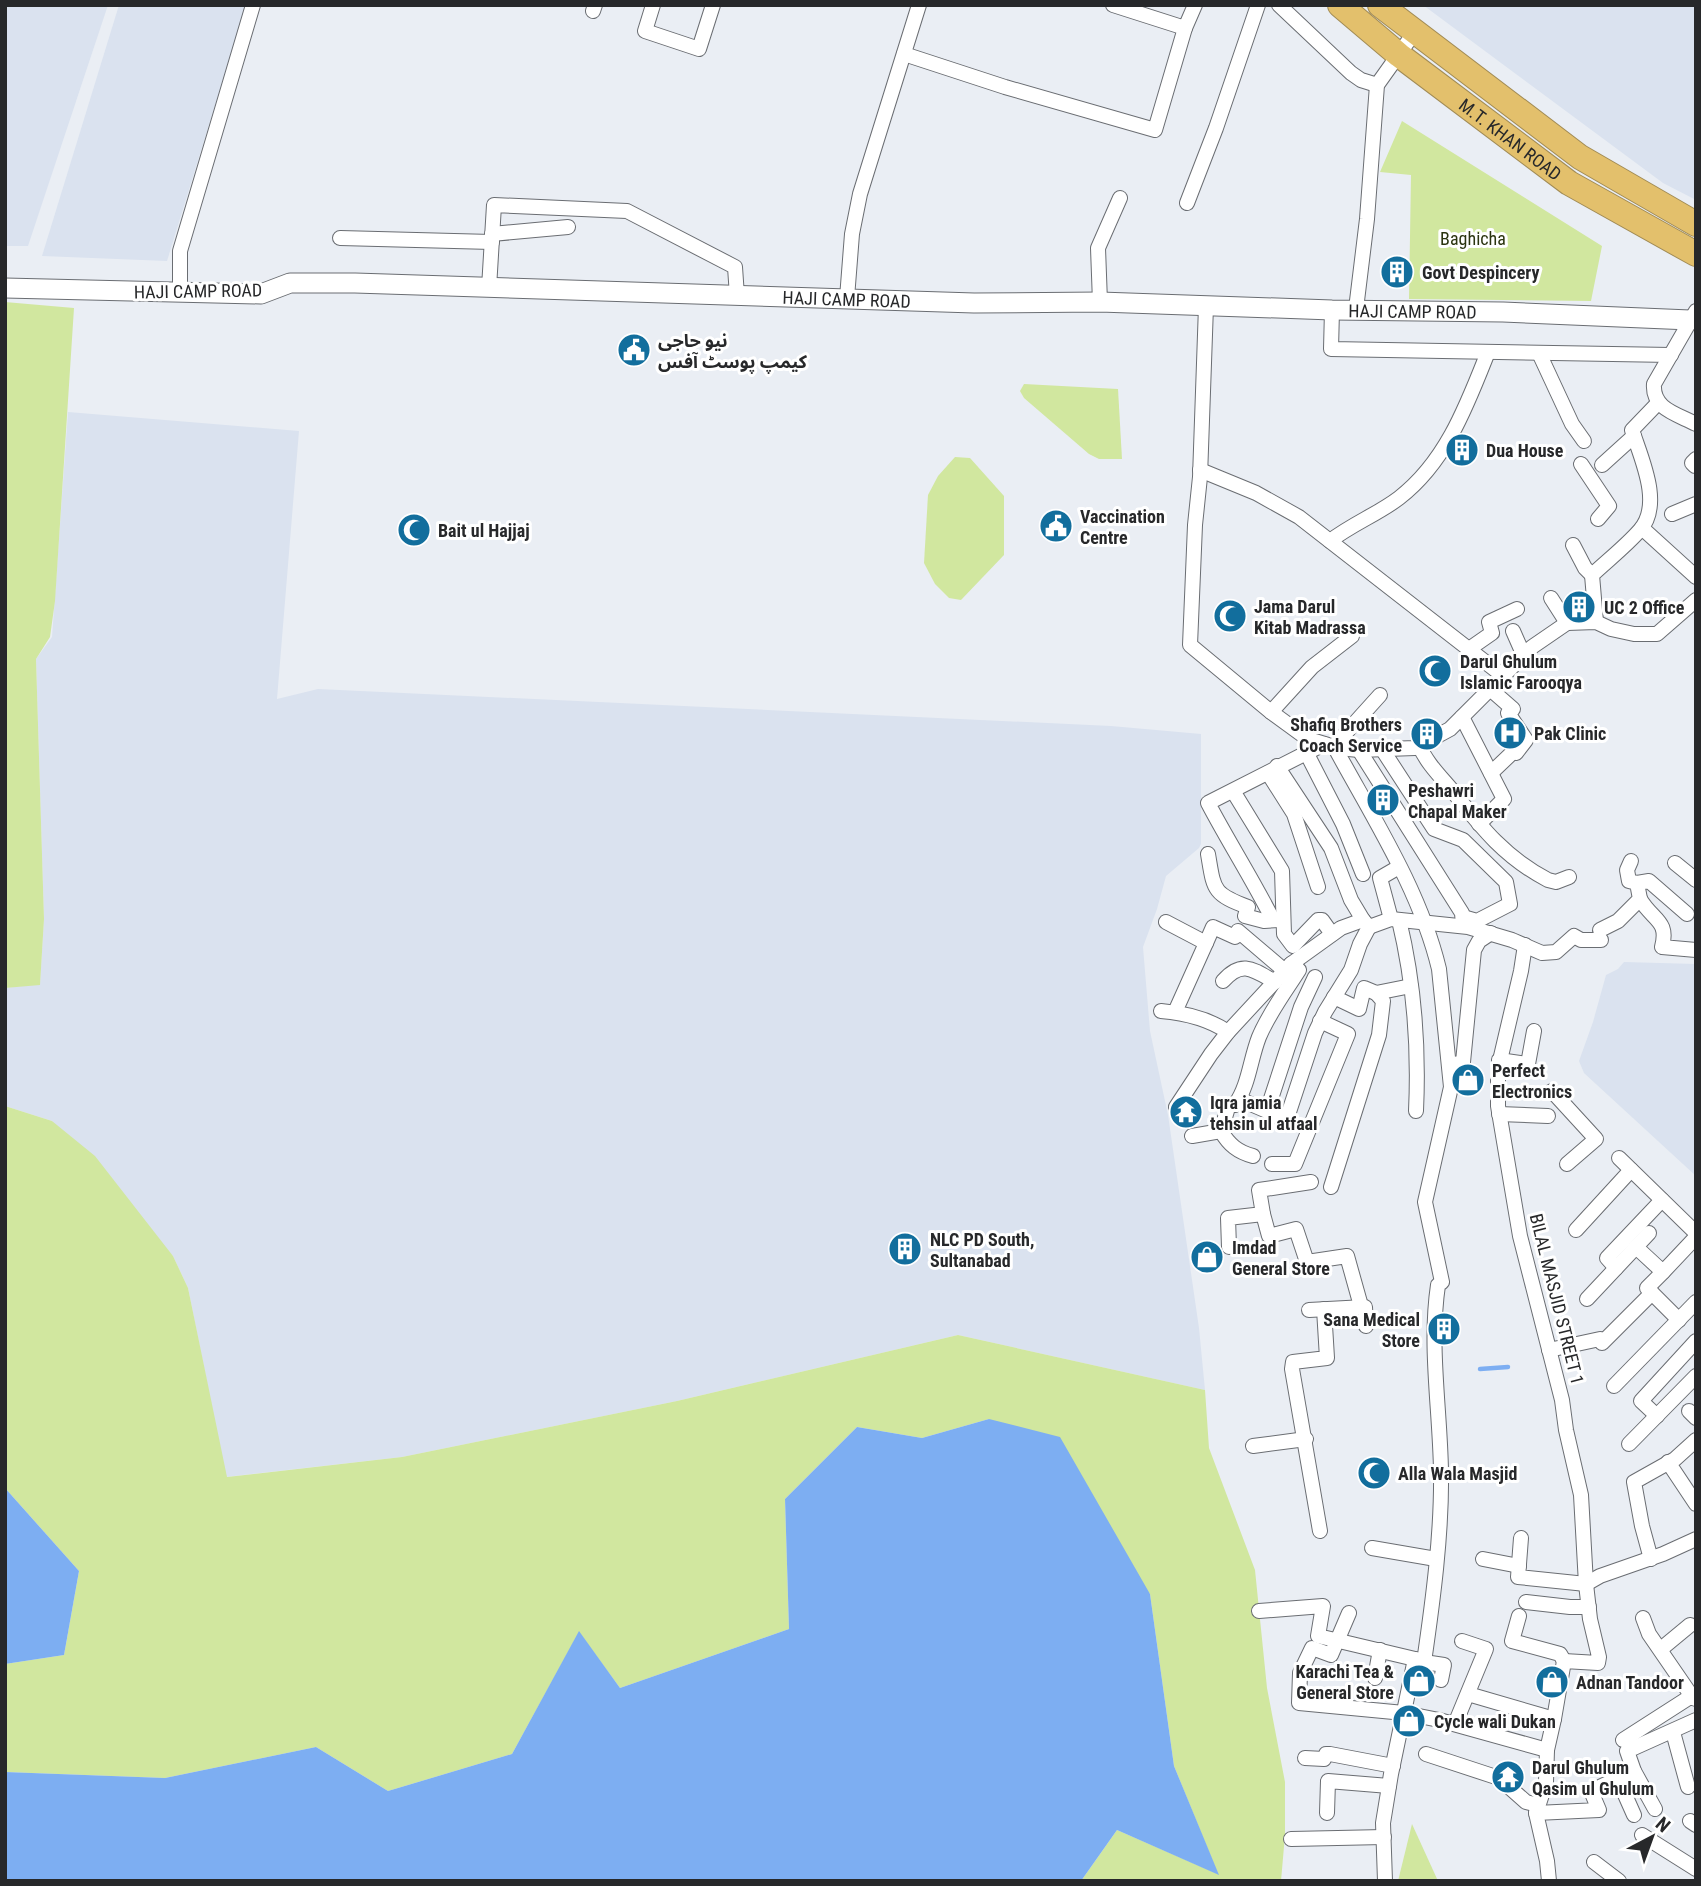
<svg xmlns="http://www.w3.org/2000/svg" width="1701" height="1886" font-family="'Roboto Condensed','Noto Sans Arabic',sans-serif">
	<rect width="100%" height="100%" fill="#eaeef4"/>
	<g fill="#dae2ef">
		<path d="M5 5H108L28 246H5Z"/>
		<path d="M119 5H246L167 261 42 256Z"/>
		<path d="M1423 5H1696V200L1663 183Z"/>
		<path d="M68 412 299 431 277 699 318 689 1111 726 1201 734V844L1199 848 1166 876 1157 909 1143 947 1150 1031 1168 1115 1199 1328 1205 1390 958 1335 677 1401 402 1457 226 1477 188 1288 173 1256 52 1121 5 1106V988L40 984 44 919 36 659 52 637Z"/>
		<path d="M1624 962 1696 964V1176L1584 1073 1579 1061 1593 1022 1606 975 1618 969Z"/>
	</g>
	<g fill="#d1e79f">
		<path d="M1402 121 1602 246 1591 301 1409 299 1411 175 1380 172Z"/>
		<path d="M5 302 74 308 55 601 50 637 36 659 44 919 40 985 5 988Z"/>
		<path d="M1024 384 1118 389 1122 459H1099L1089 454 1024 398 1020 391Z"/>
		<path d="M955 457 970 458 1004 496V555L961 600 949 598 935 584 924 563 928 495 938 476Z"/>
		<path d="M5 1106 52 1121 95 1156 173 1256 188 1288 227 1477 402 1457 677 1401 958 1335 1205 1390 1209 1448 1255 1570 1267 1688 1285 1782V1835L1281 1881H1081L1117 1830 1218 1874 1174 1766 1150 1594 989 1419 922 1438 857 1427 785 1499 789 1629 620 1688 579 1632 512 1754 388 1791 316 1747 165 1778 5 1772V1664L64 1655 79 1571 5 1488Z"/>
		<path d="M1412 1824 1438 1881H1398Z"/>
	</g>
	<g fill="#7daef2">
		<path d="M989 1419 1060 1437 1150 1594 1174 1766 1219 1875 1117 1830 1081 1881H5V1772L165 1778 316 1747 388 1791 512 1754 579 1631 620 1688 789 1629 785 1499 857 1427 922 1438Z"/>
		<path d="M5 1488 79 1571 64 1655 5 1664Z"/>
	</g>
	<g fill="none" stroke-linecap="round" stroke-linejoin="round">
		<path stroke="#7daef2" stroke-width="4.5" d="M1480 1369 1508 1367"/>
		<defs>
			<g id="street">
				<path d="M653 5 645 31 699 49 713 5"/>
				<path d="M1113 5 1185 28 1195 5"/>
				<path d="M1279 5 1351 73 1361 80 1377 85"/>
				<path d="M593 11 595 5"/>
				<path d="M904 54 1005 87 1155 130 1185 28"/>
				<path d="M1187 203 1216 128 1258 5"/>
				<path d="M492 234 568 227"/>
				<path d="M340 238 492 242"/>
				<path d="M489 288 494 205 627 211 735 267 737 296"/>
				<path d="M180 294V251L253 5"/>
				<path d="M847 298 852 234 860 194 919 5"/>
				<path d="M1100 302 1098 248 1120 198"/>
				<path d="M1206 306 1200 477 1195 525 1190 645 1271 712 1308 739 1338 748 1359 750 1415 748 1450 729 1532 647 1567 623 1596 622 1611 629 1634 634H1657L1696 600"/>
				<path d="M1356 309 1367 219 1377 85 1414 33"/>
				<path d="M1332 310 1331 349 1671 355"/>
				<path d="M1696 311 1654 384C1652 409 1677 414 1696 424"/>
				<path d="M1539 353 1572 424 1584 441"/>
				<path d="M1581 464 1609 506 1598 519"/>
				<path d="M1602 465 1634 436"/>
				<path d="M1695 466 1692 463 1696 459"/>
				<path d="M1200 470 1256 493 1299 517 1502 675"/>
				<path d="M1672 514 1696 504"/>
				<path d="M1642 528 1696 577"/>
				<path d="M1330 541C1352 524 1378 514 1399 498 1446 462 1467 405 1488 352"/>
				<path d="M1573 545 1585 568 1592 575"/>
				<path d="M1551 598 1567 623"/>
				<path d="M1596 622 1592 575C1608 560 1626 546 1640 530 1663 504 1641 458 1632 430L1657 404"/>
				<path d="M1513 631 1524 656"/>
				<path d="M1469 649 1492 633 1489 622 1517 609"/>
				<path d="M1489 688 1513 709 1508 713 1526 740 1516 753"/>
				<path d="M1380 695 1334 746C1373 818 1420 890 1439 969L1451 1087 1425 1202 1442 1282 1438 1285C1429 1346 1440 1409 1441 1471 1442 1533 1433 1600 1424 1662L1415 1659 1391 1774 1383 1823 1385 1881"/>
				<path d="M1271 712 1312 667 1352 636"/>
				<path d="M1462 717 1504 799 1479 824"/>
				<path d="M1419 745C1426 762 1439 775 1451 789 1481 827 1504 857 1548 880L1556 882 1569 877"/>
				<path d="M1382 749 1434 829 1463 840 1506 882 1510 904 1477 921 1463 917"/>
				<path d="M1359 750 1462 913 1463 925"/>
				<path d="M1307 754 1343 824 1363 874"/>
				<path d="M1277 766 1331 848 1351 900 1363 920"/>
				<path d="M1268 773 1294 814 1318 887"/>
				<path d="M1491 773 1514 751"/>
				<path d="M1233 791 1282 871 1284 934 1293 946 1318 920H1322L1332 934"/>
				<path d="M1208 854C1214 889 1212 894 1248 907L1245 916 1264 921 1279 920"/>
				<path d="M1675 863 1696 880"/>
				<path d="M1637 883 1649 881 1687 914"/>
				<path d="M1640 899C1653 921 1669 920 1662 947L1696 950"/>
				<path d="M1391 919 1380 878 1399 867"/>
				<path d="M1273 920C1253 880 1229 843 1208 803L1324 744"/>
				<path d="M1399 920C1414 982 1419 1047 1416 1111"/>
				<path d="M1166 922 1206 943 1175 1012"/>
				<path d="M1600 930 1618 921 1640 899 1637 883 1629 881 1627 870 1631 861"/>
				<path d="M1206 943 1213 927 1235 937 1238 931 1285 971"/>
				<path d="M1525 945 1521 971 1498 1069V1106L1520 1236 1562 1400 1566 1430 1581 1495 1586 1584 1590 1619 1599 1657 1598 1663 1564 1661 1554 1719 1547 1750 1546 1782 1536 1813 1547 1861 1549 1881"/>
				<path d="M1223 981C1242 959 1254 970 1275 982"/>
				<path d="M1334 997 1359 1009 1364 988 1376 993 1411 986"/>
				<path d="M1161 1011C1184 1013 1209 1019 1228 1032"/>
				<path d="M1499 1060 1528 1064 1534 1031"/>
				<path d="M1450 1065 1463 1062 1474 950 1479 941 1491 933"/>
				<path d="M1552 1091 1596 1139 1567 1164"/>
				<path d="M1239 1099 1267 1111 1301 1007 1315 977"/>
				<path d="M1176 1107 1211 1054 1228 1032 1291 964"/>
				<path d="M1267 1111 1286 1121 1315 1033 1325 1012 1351 970 1360 944 1369 927"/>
				<path d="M1499 1114 1548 1116"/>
				<path d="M1221 1131C1229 1145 1238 1152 1253 1156"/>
				<path d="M1192 1136 1221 1131 1229 1104 1235 1105C1249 1085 1250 1060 1259 1037 1269 1013 1285 992 1299 970L1291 964 1341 928 1363 920 1369 927 1391 919 1468 927 1512 940 1542 953 1556 952 1574 936 1581 940H1601"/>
				<path d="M1619 1158 1696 1233"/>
				<path d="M1272 1164H1295L1348 1034 1320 1021"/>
				<path d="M1331 1187 1379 1035 1383 1001 1376 993"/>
				<path d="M1263 1214 1269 1236 1296 1229 1307 1262 1347 1256 1361 1306"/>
				<path d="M1576 1230 1631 1170"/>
				<path d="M1229 1247 1228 1218 1263 1214 1259 1190 1311 1182"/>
				<path d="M1636 1247 1663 1272 1696 1237"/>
				<path d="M1616 1268 1607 1258 1662 1200"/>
				<path d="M1663 1272 1647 1288 1679 1320"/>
				<path d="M1587 1299 1649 1233"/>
				<path d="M1309 1310 1365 1307 1366 1326"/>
				<path d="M1602 1343 1652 1293"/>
				<path d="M1549 1350 1600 1339"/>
				<path d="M1614 1386 1696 1302"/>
				<path d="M1689 1411 1696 1418"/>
				<path d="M1657 1416 1641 1401 1696 1341"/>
				<path d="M1629 1444 1696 1376"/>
				<path d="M1253 1446 1306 1439"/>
				<path d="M1668 1462 1696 1504"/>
				<path d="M1320 1531 1292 1369 1293 1362 1327 1358 1324 1309"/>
				<path d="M1521 1538 1518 1577 1586 1584 1600 1576 1663 1554 1696 1539"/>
				<path d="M1372 1548 1436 1559"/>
				<path d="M1483 1559 1519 1566"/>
				<path d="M1651 1559 1642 1526 1634 1482 1675 1459 1696 1440"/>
				<path d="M1526 1602 1570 1607H1589"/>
				<path d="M1259 1611 1323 1606 1318 1636 1415 1659"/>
				<path d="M1349 1613 1331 1655 1312 1648 1300 1673 1299 1703 1404 1713 1439 1720 1547 1750"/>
				<path d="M1519 1616 1512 1641 1560 1654 1564 1661"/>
				<path d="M1643 1618 1649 1634 1693 1698 1696 1696"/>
				<path d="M1661 1649 1690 1625"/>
				<path d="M1424 1662 1444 1665 1441 1680"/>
				<path d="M1375 1678 1380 1650"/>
				<path d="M1468 1694 1554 1719"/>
				<path d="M1455 1724 1486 1649 1462 1641"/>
				<path d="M1673 1732 1688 1787"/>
				<path d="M1623 1740 1690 1697 1696 1699"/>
				<path d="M1426 1754 1499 1778 1526 1802 1538 1805"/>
				<path d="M1305 1758 1324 1759 1326 1754H1330L1393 1766"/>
				<path d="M1618 1779 1634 1815"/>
				<path d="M1655 1809 1634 1771 1627 1751 1696 1720"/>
				<path d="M1327 1813 1328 1781 1389 1786"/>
				<path d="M1536 1813 1599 1810 1591 1791 1634 1771"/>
				<path d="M1690 1821 1696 1825"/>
				<path d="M1642 1835 1696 1869"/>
				<path d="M1291 1839 1384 1837"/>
				<path d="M1594 1862 1619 1881"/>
			</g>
			<g id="secondary">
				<path id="s1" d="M5 288 261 294 290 283H355L974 303 1100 302 1332 310 1503 312 1690 320"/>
			</g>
			<g id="highway">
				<path id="s2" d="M1340 5 1399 55 1569 183 1696 254"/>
				<path d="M1380 5 1580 157 1696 224"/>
			</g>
		</defs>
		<use href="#street" stroke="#6a6d72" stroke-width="16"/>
		<use href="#secondary" stroke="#6a6d72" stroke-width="21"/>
		<use href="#highway" stroke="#a18b55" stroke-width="26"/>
		<use href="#street" stroke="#fff" stroke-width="14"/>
		<use href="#secondary" stroke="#fff" stroke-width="19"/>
		<use href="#highway" stroke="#e3c06c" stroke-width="24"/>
	</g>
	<defs>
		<symbol id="building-disc" viewBox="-11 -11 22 22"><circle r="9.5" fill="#126e9d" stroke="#fff"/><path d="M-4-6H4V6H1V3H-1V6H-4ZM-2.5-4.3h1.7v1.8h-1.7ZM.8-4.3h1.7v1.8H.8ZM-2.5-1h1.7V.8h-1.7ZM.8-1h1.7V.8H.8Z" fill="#fff"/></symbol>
		<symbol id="civic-disc" viewBox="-11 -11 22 22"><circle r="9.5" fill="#126e9d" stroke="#fff"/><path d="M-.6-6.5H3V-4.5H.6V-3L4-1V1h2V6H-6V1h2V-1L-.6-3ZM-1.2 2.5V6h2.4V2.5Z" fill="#fff"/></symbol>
		<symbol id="mosque-disc" viewBox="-11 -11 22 22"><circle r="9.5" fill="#126e9d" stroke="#fff"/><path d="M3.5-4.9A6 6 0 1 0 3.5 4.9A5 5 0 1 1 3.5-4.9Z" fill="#fff"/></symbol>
		<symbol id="hospital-disc" viewBox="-11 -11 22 22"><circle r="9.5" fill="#126e9d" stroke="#fff"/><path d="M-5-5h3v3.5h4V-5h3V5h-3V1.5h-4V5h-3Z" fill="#fff"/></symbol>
		<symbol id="shop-disc" viewBox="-11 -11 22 22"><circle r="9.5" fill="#126e9d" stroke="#fff"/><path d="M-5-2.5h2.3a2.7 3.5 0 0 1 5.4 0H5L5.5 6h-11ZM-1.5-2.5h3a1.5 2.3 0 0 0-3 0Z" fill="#fff"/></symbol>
		<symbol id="temple-disc" viewBox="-11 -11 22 22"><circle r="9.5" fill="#126e9d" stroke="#fff"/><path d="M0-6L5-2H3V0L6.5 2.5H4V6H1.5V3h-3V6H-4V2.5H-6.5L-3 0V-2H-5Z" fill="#fff"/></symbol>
	</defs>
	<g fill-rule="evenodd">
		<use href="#building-disc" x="1378" y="253" width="38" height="38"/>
		<use href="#civic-disc" x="615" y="331" width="38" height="38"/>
		<use href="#building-disc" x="1443" y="431" width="38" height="38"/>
		<use href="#civic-disc" x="1037" y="507" width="38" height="38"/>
		<use href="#mosque-disc" x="395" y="511" width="38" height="38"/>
		<use href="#building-disc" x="1560" y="588" width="38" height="38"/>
		<use href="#mosque-disc" x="1211" y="597" width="38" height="38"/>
		<use href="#mosque-disc" x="1416" y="652" width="38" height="38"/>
		<use href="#hospital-disc" x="1491" y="714" width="38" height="38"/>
		<use href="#building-disc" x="1408" y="715" width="38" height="38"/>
		<use href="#building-disc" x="1364" y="781" width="38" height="38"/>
		<use href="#shop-disc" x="1449" y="1061" width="38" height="38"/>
		<use href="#temple-disc" x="1167" y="1093" width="38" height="38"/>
		<use href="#building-disc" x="886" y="1230" width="38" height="38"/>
		<use href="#shop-disc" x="1188" y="1238" width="38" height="38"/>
		<use href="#building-disc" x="1425" y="1310" width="38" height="38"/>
		<use href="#mosque-disc" x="1355" y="1454" width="38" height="38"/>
		<use href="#shop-disc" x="1400" y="1662" width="38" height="38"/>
		<use href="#shop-disc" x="1533" y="1663" width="38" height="38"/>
		<use href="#shop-disc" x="1390" y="1702" width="38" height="38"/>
		<use href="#temple-disc" x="1489" y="1758" width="38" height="38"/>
	</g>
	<g text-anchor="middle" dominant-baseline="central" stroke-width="6" stroke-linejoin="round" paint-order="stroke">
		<g font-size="18" fill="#27282a" stroke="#fff">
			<text stroke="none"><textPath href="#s2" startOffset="217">M.T. KHAN ROAD</textPath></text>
			<text transform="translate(198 291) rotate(-1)">HAJI CAMP ROAD</text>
			<text stroke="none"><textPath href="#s1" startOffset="844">HAJI CAMP ROAD</textPath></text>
			<text stroke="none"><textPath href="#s1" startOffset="1410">HAJI CAMP ROAD</textPath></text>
			<text transform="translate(1557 1299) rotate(76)">BILAL MASJID STREET 1</text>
		</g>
		<g font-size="18" fill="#2b3410" stroke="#fff">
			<text x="1473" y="238">Baghicha</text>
		</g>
		<g font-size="18" font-weight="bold" fill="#27282a" stroke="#fff" text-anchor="start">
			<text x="1422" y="272">Govt Despincery</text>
			<text x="658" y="340">نیو حاجی<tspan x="658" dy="21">کیمپ پوسٹ آفس</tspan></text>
			<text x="1486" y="450">Dua House</text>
			<text x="1080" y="516">Vaccination<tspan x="1080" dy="21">Centre</tspan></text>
			<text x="438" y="530">Bait ul Hajjaj</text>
			<text x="1254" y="606">Jama Darul<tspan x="1254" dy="21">Kitab Madrassa</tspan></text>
			<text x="1604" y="607">UC 2 Office</text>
			<text x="1460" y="661">Darul Ghulum<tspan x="1460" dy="21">Islamic Farooqya</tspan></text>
			<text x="1402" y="724" text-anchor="end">Shafiq Brothers<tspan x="1402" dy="21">Coach Service</tspan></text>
			<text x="1534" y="733">Pak Clinic</text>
			<text x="1408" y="790">Peshawri<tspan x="1408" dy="21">Chapal Maker</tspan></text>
			<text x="1492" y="1070">Perfect<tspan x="1492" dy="21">Electronics</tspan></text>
			<text x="1210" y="1102">Iqra jamia<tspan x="1210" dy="21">tehsin ul atfaal</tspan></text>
			<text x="930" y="1239">NLC PD South,<tspan x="930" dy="21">Sultanabad</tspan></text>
			<text x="1232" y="1247">Imdad<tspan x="1232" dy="21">General Store</tspan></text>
			<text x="1420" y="1319" text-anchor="end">Sana Medical<tspan x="1420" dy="21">Store</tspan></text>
			<text x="1398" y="1473">Alla Wala Masjid</text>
			<text x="1394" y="1671" text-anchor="end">Karachi Tea &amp;<tspan x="1394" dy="21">General Store</tspan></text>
			<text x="1576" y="1682">Adnan Tandoor</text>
			<text x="1434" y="1721">Cycle wali Dukan</text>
			<text x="1532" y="1767">Darul Ghulum<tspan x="1532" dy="21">Qasim ul Ghulum</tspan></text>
		</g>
	</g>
	<rect width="1701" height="1886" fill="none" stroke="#27282a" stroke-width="14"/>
	<g transform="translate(1652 1837) rotate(41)" stroke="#ffffff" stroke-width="5" paint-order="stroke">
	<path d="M0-5L12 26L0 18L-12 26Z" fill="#27282a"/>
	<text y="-10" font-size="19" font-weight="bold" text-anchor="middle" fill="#27282a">N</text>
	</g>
</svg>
